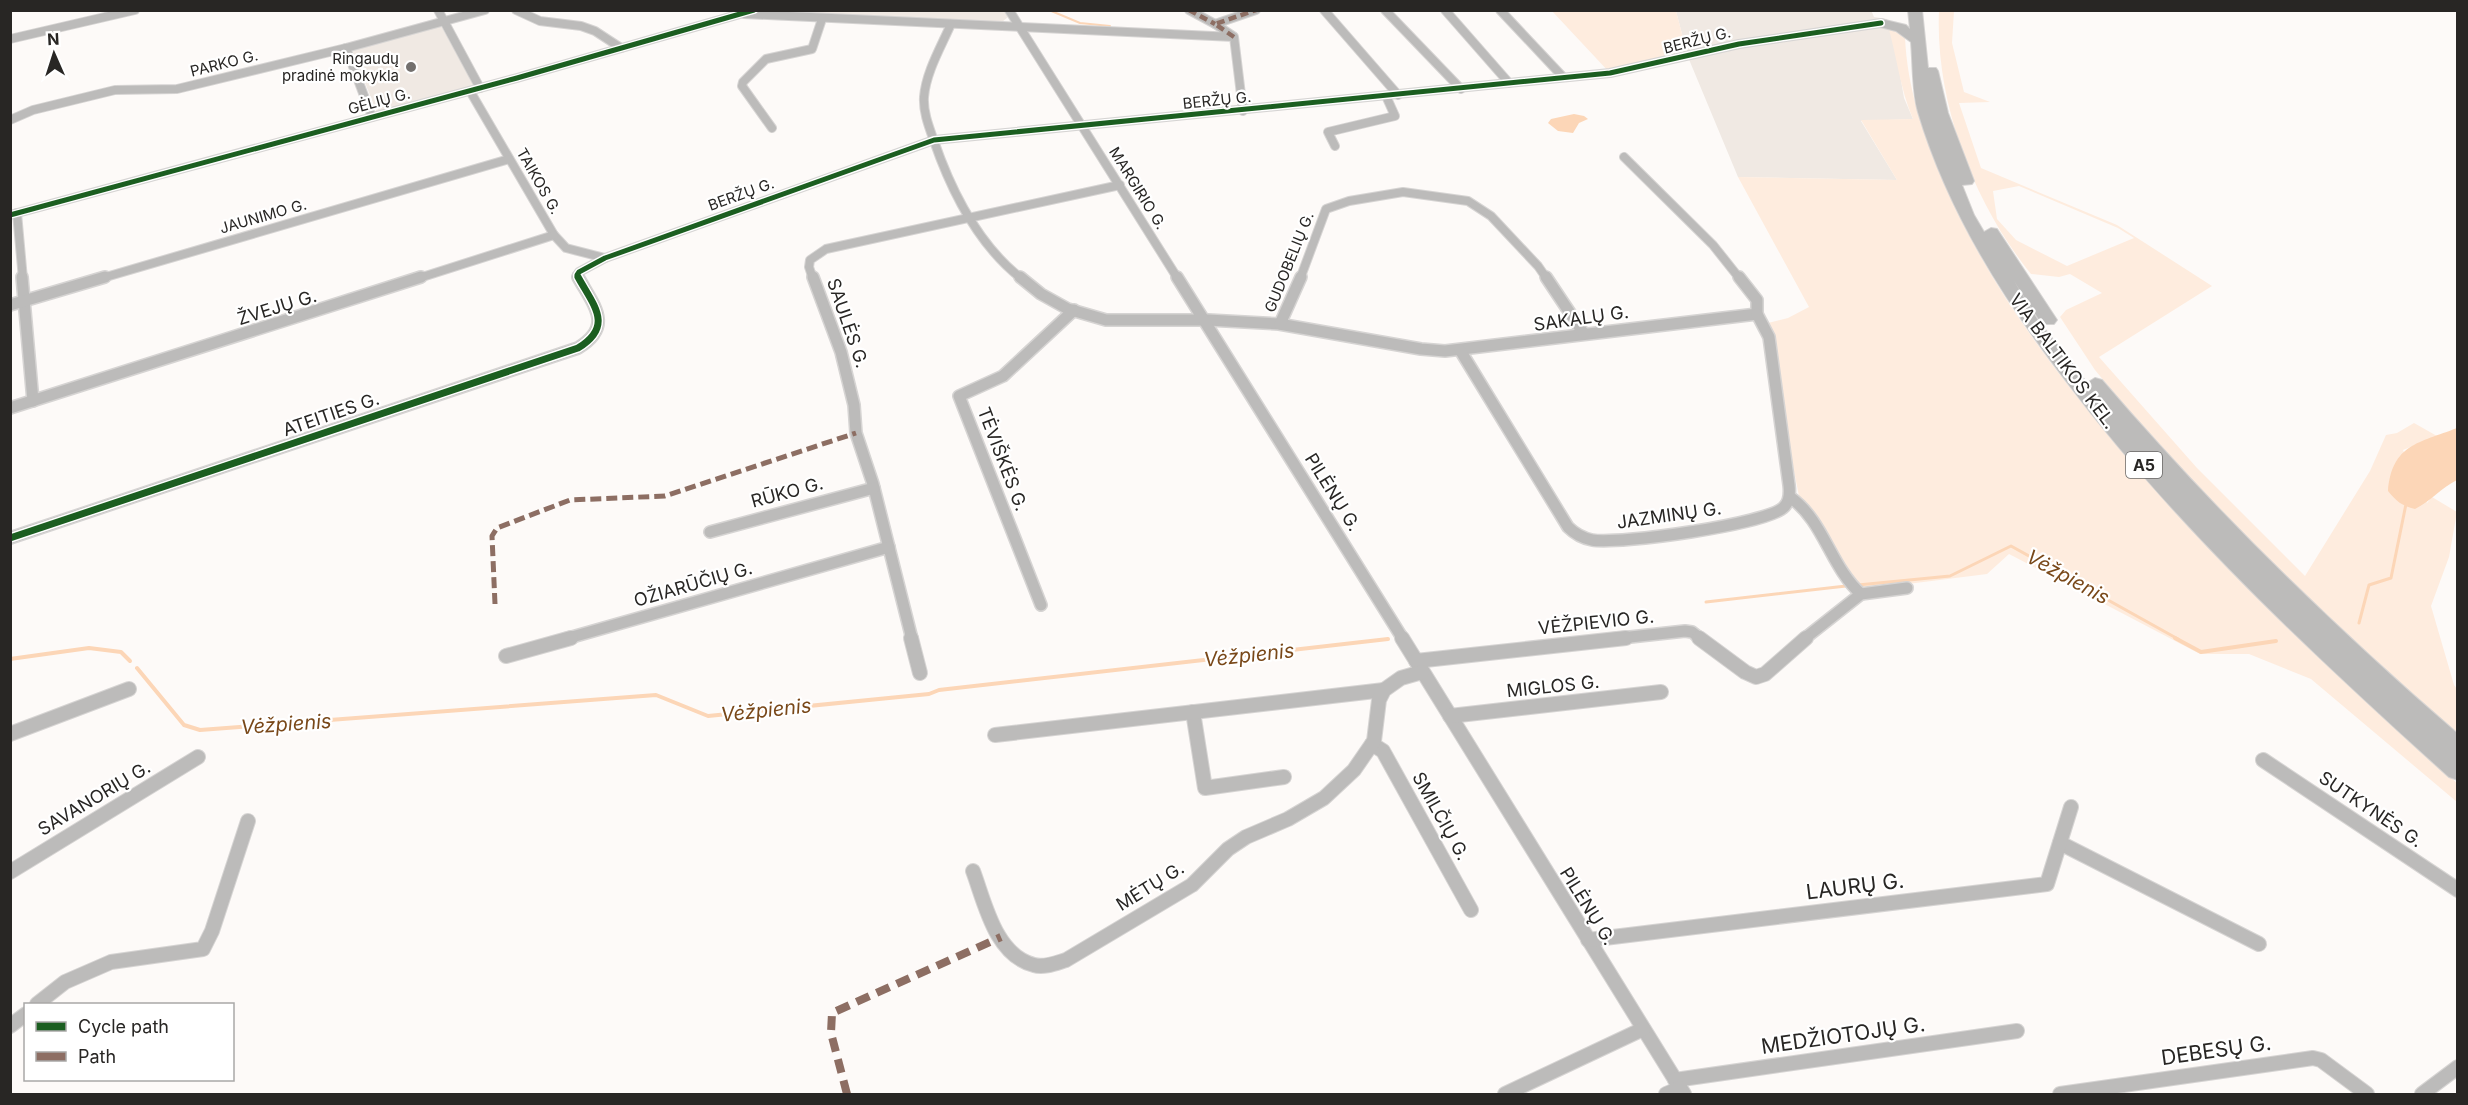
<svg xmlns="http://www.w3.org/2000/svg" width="2468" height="1105" font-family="Inter,sans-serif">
	<rect width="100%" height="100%" fill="#fdfaf8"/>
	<g fill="#f0e9e3">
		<path d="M1004 10 1008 17 1002 22 759 11Z"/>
		<path d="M1871 10 1874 17 1887 19 1896 51 1904 98 1913 119 1861 121 1897 180 1738 177 1688 57 1676 11Z"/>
		<path d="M440 24 475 87 377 113 351 47Z"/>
	</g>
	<g fill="#feecde" fill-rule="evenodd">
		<path d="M1552 11H1676L1688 57 1610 73Z"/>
		<path d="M1939 11H1954L1952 43 1964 92 1990 102 1959 103 1981 168 2117 225 2212 286 2099 357 2197 468 2305 576 2370 471 2386 435 2397 433 2414 423 2437 436 2403 450 2427 503 2432 497 2457 512 2449 557 2431 606 2454 685 2457 689V736L2378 667 2246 540 2134 417 2095 370 2060 317 2066 310 2102 293 2070 274 2059 277 2031 274C1974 204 1935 102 1939 11ZM2019 186 2118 228 2134 238 2067 266 2016 240 1997 219 1993 191Z"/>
		<path d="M1888 26 1895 27 1905 37C1907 87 1923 134 1942 179 1984 277 2045 360 2113 441 2218 565 2335 677 2457 783V802L2311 679 2249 654H2200L2009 554 1987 574 1860 590C1835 562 1826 523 1799 496L1764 324 1788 318 1809 307 1738 177 1897 180 1861 120 1913 119C1900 89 1897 57 1888 26Z"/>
	</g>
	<g fill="#fcd6b7">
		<path d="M1574 114 1584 116 1588 119 1579 123 1573 133 1558 131 1548 123 1551 119Z"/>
		<path d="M2457 428V480C2441 488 2431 501 2415 509 2402 506 2396 501 2388 491 2392 444 2419 443 2457 428Z"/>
	</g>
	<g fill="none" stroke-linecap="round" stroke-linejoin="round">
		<path stroke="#fcd6b7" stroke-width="2" d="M1049 10 1080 23 1110 26"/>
		<g stroke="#fcd6b7" stroke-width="3">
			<path d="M1858 585 1950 576 2011 546 2178 639"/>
			<path d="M1706 602 1846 586"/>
			<path d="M2359 623 2369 585 2391 578 2406 504"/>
		</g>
		<g stroke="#fcd6b7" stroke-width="4">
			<path d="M2175 638 2201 652 2276 641"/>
			<path d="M10 659 89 648 121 652 130 661"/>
			<path d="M137 668 184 725 200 730 656 695 708 716 929 694 939 690 1388 639"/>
		</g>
		<defs>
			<g id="minor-far2">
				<path d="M438 10 480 88"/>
				<path d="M516 10 540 21 581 26 595 31 621 48"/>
				<path d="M1009 10 1178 279"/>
				<path d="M1189 10 1215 24"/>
				<path d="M1324 10 1398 95"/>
				<path d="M1385 10 1461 89"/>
				<path d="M1445 10 1509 83"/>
				<path d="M1500 10 1563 77"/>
				<path d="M744 14 1234 37 1243 111"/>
				<path d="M951 24C941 47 926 72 924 97 923 112 929 127 934 141 952 193 978 245 1022 279"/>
				<path d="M1233 36 1215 24 1256 10"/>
				<path d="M10 39 135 10"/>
				<path d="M346 48 372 117"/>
				<path d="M470 91 554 235 566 248 605 258"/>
				<path d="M10 120 33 110 115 90 177 89 346 48 485 10"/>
				<path d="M772 128 742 86 743 82 766 59 812 49 822 19"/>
				<path d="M1335 146 1328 132 1395 116 1386 96"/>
				<path d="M1624 157 1713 245 1740 279"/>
				<path d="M17 213 23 279"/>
				<path d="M10 215 517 78 754 10"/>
				<path d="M99 279 509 159"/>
				<path d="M416 279 554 235"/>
				<path d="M579 279 577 275 579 272 605 258 934 140 1610 73 1739 44 1881 23"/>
				<path d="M813 279 809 267 810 260 826 249 1120 185"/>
				<path d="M1300 279 1326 209 1349 201 1403 192 1468 201 1491 216 1538 266 1547 279"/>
			</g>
			<g id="minor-far1">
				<path d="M22 277 33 401"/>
				<path d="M813 277 841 352 854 405 856 433 873 484 912 639"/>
				<path d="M1020 277 1041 294 1068 309 1106 320H1208L1279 324 1421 349 1445 351 1757 314V300L1739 277"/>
				<path d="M1177 277 1403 639"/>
				<path d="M1546 277 1584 334"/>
				<path d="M10 305 105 277"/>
				<path d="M1280 324 1301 277"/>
				<path d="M1460 350 1568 527C1575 534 1582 538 1592 540 1618 545 1768 524 1784 507 1790 501 1790 493 1789 485L1769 337 1757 314"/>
				<path d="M10 408 421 277"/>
				<path d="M1790 497C1824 521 1830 566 1861 594"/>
				<path d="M710 532 874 488"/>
				<path d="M10 538 578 348C614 326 594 306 578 277"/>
				<path d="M1041 605 959 396 1003 376 1074 310"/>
				<path d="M565 639 889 547"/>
				<path d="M1612 639 1685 631 1692 632 1701 639"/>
				<path d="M1804 639 1861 594 1907 588"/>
			</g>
			<g id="minor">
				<path d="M911 638 920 673"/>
				<path d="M1402 638 1684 1094"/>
				<path d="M1699 638 1745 672 1756 677 1765 674 1806 638"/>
				<path d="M506 656 571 638"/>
				<path d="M1416 661 1626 638"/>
				<path d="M1193 712 1205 788 1284 777"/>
				<path d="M1450 716 1661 692"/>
				<path d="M10 734 129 689"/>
				<path d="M995 735 1384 690"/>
				<path d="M1372 744 1383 751 1471 910"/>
				<path d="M2263 760 2458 890"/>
				<path d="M2060 843 2259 944"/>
				<path d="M973 871C985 903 995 955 1034 965 1044 968 1056 963 1066 960L1192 885 1228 849 1246 837 1288 819 1324 798 1354 770 1374 741 1379 700 1384 690 1401 678 1422 672"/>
				<path d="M10 872 198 757"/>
				<path d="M1588 940 2047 884 2071 807"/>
				<path d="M37 1004 65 982 111 962 203 949 212 931 248 821"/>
				<path d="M10 1026 26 1014"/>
				<path d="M1675 1080 2017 1031"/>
				<path d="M1505 1094 1643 1029"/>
				<path d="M1666 1094 1680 1088"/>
				<path d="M2060 1094 2313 1058 2321 1060 2367 1094"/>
				<path d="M2422 1094 2458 1067"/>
			</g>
			<path id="trunk" d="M1908 10H1922L1928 68H1936L1938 71 1948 113 1974 181 1972 184 1962 185 1974 215 1984 232 1991 228 1997 229 2057 320 2054 324H2042L2014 281 2037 319 2087 383 2095 378 2102 380C2211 507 2330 624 2458 734V780L2449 777C2313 654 2177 528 2066 381 2004 300 1948 212 1918 112 1912 91 1913 65 1911 42L1896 31 1876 26 1874 23 1881 19 1906 25 1910 29Z"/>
		</defs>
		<use href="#minor-far2" stroke="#d6d4d3" stroke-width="10"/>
		<use href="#minor-far1" stroke="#d6d4d3" stroke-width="14"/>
		<use href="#minor" stroke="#d6d4d3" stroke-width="16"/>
		<use href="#trunk" stroke="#d6d4d3" stroke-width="2"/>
		<use href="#minor-far2" stroke="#bcbbba" stroke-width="8"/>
		<use href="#minor-far1" stroke="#bcbbba" stroke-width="11"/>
		<use href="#minor" stroke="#bcbbba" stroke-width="14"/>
		<use href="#trunk" fill="#bcbbba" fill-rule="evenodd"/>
		<g stroke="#8d6e63" stroke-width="4.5" stroke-dasharray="8 4.5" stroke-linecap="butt">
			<path d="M1189 10 1215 24"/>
			<path d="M1234 37 1215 24 1256 10"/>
		</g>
		<path stroke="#8d6e63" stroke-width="5" stroke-dasharray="11 5" stroke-linecap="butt" d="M495 604 492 536 497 528 570 500 665 496 856 433"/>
		<path stroke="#8d6e63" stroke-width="8" stroke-dasharray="14 8" stroke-linecap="butt" d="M847 1094 831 1033 832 1013 1001 937"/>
		<defs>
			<g id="cycleway-far1">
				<path d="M10 215 517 78 754 10"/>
				<path d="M579 279 577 275 579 272 605 258 934 140 1610 73 1739 44 1881 23"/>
			</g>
			<path id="cycleway" d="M10 538 578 348C614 326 594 306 578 277"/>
		</defs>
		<use href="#cycleway-far1" stroke="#fff" stroke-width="8"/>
		<use href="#cycleway" stroke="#fff" stroke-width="10"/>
		<use href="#cycleway-far1" stroke="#1b5e20" stroke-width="5"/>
		<use href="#cycleway" stroke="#1b5e20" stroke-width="7"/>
	</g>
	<circle fill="#73706e" stroke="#fff" stroke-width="2" cx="411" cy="67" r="6"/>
	<g text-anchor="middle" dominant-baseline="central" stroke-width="4.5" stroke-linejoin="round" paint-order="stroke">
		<g font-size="15" fill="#282624" stroke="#fff">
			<text transform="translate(1697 40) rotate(-14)">BERŽŲ G.</text>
			<text transform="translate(224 63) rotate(-14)">PARKO G.</text>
			<text transform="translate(1217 100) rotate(-6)">BERŽŲ G.</text>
			<text transform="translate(379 101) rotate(-15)">GĖLIŲ G.</text>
			<text transform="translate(539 181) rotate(60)">TAIKOS G.</text>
			<text transform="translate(1138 188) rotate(58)">MARGIRIO G.</text>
			<text transform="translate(741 194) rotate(-20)">BERŽŲ G.</text>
			<text transform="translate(263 216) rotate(-16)">JAUNIMO G.</text>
			<text transform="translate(1289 262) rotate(-68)">GUDOBELIŲ G.</text>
		</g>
		<g font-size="15" fill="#282624" stroke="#fff" text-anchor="end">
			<text x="399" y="58">Ringaudų<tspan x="399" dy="17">pradinė mokykla</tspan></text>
		</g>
		<rect fill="#fff" stroke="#686766" stroke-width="1.5" x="2126" y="452" width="36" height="26" rx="4.5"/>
		<g font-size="16" font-weight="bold" fill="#282624">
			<text x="2144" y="465">A5</text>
		</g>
		<g font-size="18" fill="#282624" stroke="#fff">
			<text transform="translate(277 307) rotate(-17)">ŽVEJŲ G.</text>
			<text transform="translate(1581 318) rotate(-8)">SAKALŲ G.</text>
			<text transform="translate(848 323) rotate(71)">SAULĖS G.</text>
			<text transform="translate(2063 361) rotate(53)">VIA BALTIKOS KEL.</text>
			<text transform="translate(331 414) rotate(-19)">ATEITIES G.</text>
			<text transform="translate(1003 459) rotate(69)">TĖVIŠKĖS G.</text>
			<text transform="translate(787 492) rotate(-15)">RŪKO G.</text>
			<text transform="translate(1333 492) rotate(58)">PILĖNŲ G.</text>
			<text transform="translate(1669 515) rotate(-8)">JAZMINŲ G.</text>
			<text transform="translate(693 584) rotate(-16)">OŽIARŪČIŲ G.</text>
			<text transform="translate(1596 622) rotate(-6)">VĖŽPIEVIO G.</text>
			<text transform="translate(1553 686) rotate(-6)">MIGLOS G.</text>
			<text transform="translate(94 798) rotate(-31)">SAVANORIŲ G.</text>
			<text transform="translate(2371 809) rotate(34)">SUTKYNĖS G.</text>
			<text transform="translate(1441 816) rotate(61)">SMILČIŲ G.</text>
			<text transform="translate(1150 886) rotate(-32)">MĖTŲ G.</text>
			<text transform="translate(1588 906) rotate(58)">PILĖNŲ G.</text>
		</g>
		<g font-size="20" font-style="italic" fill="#794819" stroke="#fff">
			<text transform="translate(2068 577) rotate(29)">Vėžpienis</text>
			<text transform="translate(1249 655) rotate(-6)">Vėžpienis</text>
			<text transform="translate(766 710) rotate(-6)">Vėžpienis</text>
			<text transform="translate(286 724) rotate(-4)">Vėžpienis</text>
		</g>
		<g font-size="21" fill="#282624" stroke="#fff">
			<text transform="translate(1855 886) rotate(-7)">LAURŲ G.</text>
			<text transform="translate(1843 1035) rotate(-8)">MEDŽIOTOJŲ G.</text>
			<text transform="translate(2216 1050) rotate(-8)">DEBESŲ G.</text>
		</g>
	</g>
	<rect width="2468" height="1105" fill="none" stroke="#282624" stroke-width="24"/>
	<rect x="24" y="1003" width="210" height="78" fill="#ffffff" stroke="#a9a8a7" stroke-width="1.5"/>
	<rect x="36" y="1022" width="30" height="9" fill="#1b5e20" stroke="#a9a8a7" stroke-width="1.5"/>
	<text x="78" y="1033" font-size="18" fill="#282624">Cycle path</text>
	<rect x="36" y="1052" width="30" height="9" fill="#8d6e63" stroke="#a9a8a7" stroke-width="1.5"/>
	<text x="78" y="1063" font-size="18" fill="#282624">Path</text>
	<g transform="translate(54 54) rotate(357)" stroke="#ffffff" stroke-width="4.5" paint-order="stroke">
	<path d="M0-4.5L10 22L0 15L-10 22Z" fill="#282624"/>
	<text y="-9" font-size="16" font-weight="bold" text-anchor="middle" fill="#282624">N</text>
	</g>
</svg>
